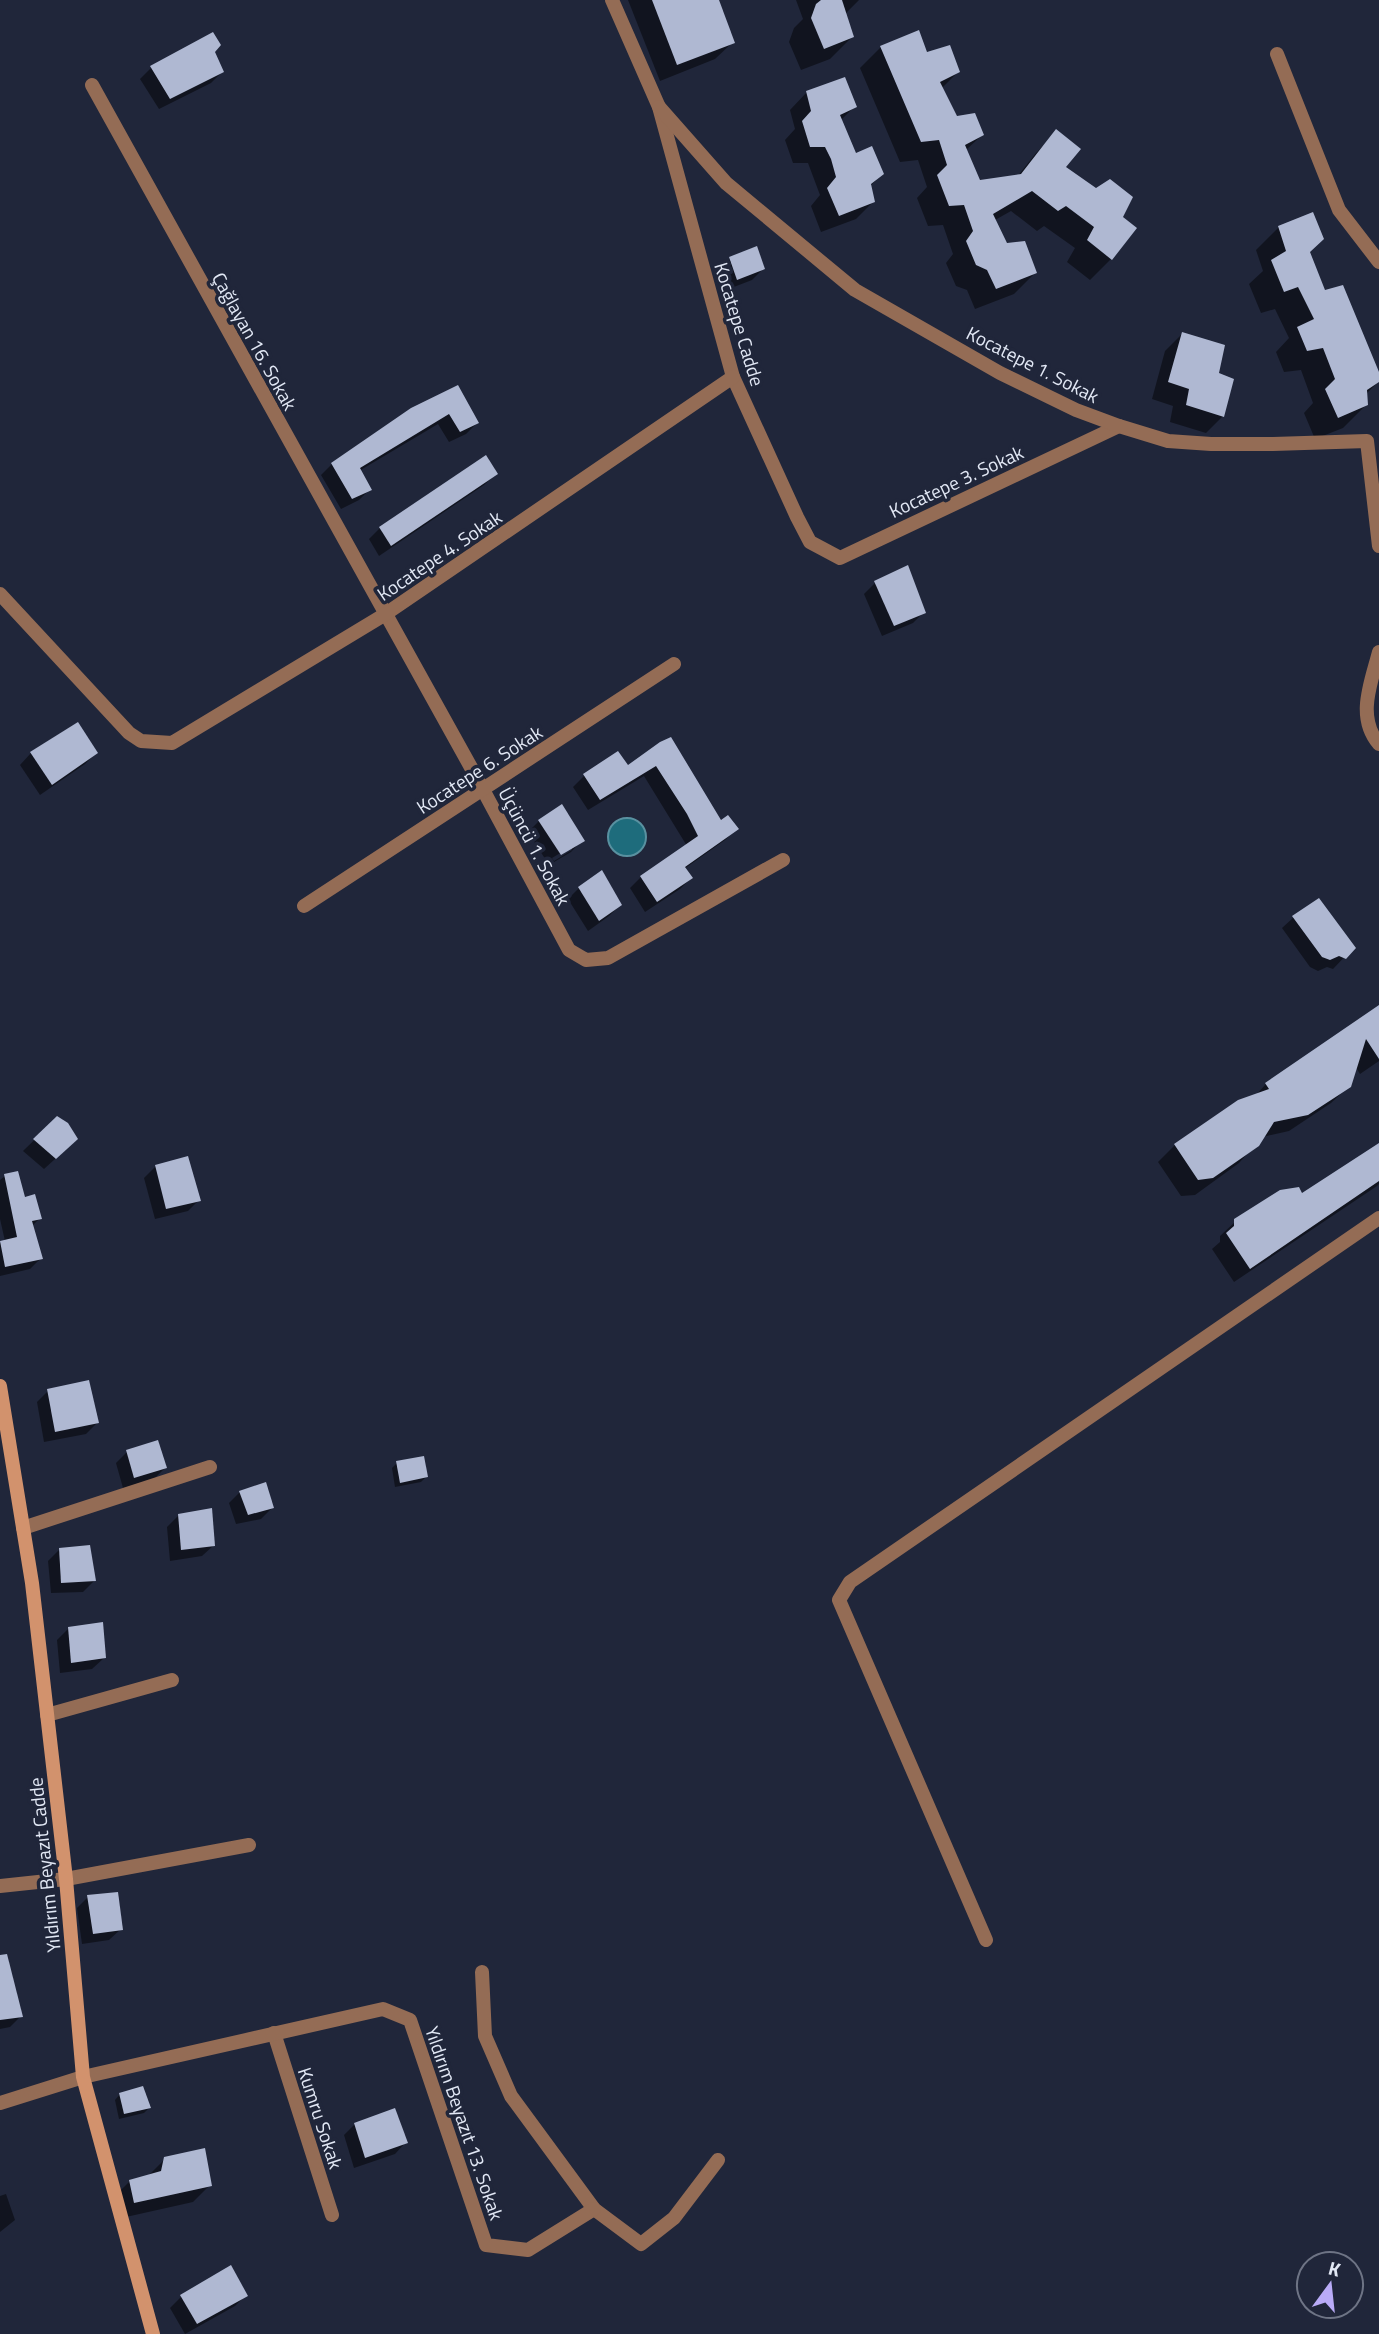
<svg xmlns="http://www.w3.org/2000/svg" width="1379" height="2334" font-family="'Titillium Web',sans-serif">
	<rect width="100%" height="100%" fill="#20263a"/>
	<circle fill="#1e6c7c" stroke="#5991a0" stroke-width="2" cx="627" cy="837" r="19"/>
	<g fill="#0007" fill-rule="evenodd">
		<path d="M628 0H718L733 42 715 59 660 81Z"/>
		<path d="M796 0H859L845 14 852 37 830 59 801 70 789 42 794 28 803 19Z"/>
		<path d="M881 47 926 54 958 72 941 89 956 118 982 135 965 151 979 182 1017 177 1036 153 1057 132 1063 167 1121 218 1111 259 1090 280 1067 262 1075 248 1044 226 1037 231 1011 211 995 220 1006 245 1035 273 1014 294 975 309 967 290 956 286 946 263 953 254 943 225 928 226 917 198 927 187 918 160 900 162 860 68Z"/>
		<path d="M213 52 222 72 211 83 159 109 140 79 152 67Z"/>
		<path d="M807 92 855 106 841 120 855 155 882 174 870 186 873 202 856 219 821 232 811 206 820 195 808 163H793L785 140 795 129 790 110Z"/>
		<path d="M1279 227 1308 252 1324 292 1379 377V381L1366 394V405L1343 428 1315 439 1304 413 1313 403 1301 370 1284 372 1276 352 1289 338 1275 309 1261 313 1249 284 1263 271 1256 250Z"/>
		<path d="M730 259 763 269 752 280 726 290 719 270Z"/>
		<path d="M1182 334 1223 416 1206 433 1170 422 1173 406 1152 399 1165 351Z"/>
		<path d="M458 388 477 423 466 434 449 442 438 424 359 471 370 489 359 500 341 509 321 475 332 464Z"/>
		<path d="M496 474 484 485 379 556 369 539 380 528Z"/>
		<path d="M875 583 924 612 913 623 882 636 864 594Z"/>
		<path d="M77 724 96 753 85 764 40 795 20 765 31 753Z"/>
		<path d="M670 740 720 822 736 829 725 840 684 869 691 878 680 889 645 912 630 888 641 877 687 846 644 776 588 810 573 787 584 776 618 753 628 768Z"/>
		<path d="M539 821 582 840 571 852 549 865 528 832ZM572 846V850L554 861 552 858Z"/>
		<path d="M579 888 620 905 609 916 588 931 568 899Z"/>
		<path d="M1294 917 1354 947 1333 969 1327 967 1318 971 1310 967 1282 928Z"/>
		<path d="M1379 1008V1061L1360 1074 1355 1066 1349 1086 1331 1103 1289 1131 1262 1137 1239 1163 1195 1195 1181 1196 1158 1162 1175 1145 1255 1096 1266 1084Z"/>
		<path d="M57 1118 65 1150 44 1169 23 1151Z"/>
		<path d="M1379 1145V1184L1377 1186 1234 1282 1212 1249 1220 1242V1236L1236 1221 1301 1195Z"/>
		<path d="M156 1166 199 1200 188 1211 155 1219 144 1178Z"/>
		<path d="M5 1176 40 1218 32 1226 41 1258 30 1269 0 1276V1243L5 1241 0 1219V1180Z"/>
		<path d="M48 1391 97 1423 86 1434 44 1442 37 1402Z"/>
		<path d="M127 1452 165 1468 154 1479 123 1488 116 1463Z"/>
		<path d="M397 1463 426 1477 421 1482 395 1487 392 1468Z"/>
		<path d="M240 1492 272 1508 261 1519 236 1524 229 1503Z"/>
		<path d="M178 1516 214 1545 202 1556 170 1561 167 1527Z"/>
		<path d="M59 1550 94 1581 83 1592 51 1593 48 1561Z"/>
		<path d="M68 1629 104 1658 92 1669 60 1673 57 1640Z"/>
		<path d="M88 1897 121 1929 109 1940 82 1944 77 1908Z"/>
		<path d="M0 1989 21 2016 10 2027 0 2029Z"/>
		<path d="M120 2094 149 2108 144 2113 119 2119 115 2100Z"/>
		<path d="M355 2124 406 2142 395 2154 354 2168 344 2135Z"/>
		<path d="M165 2159 210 2185 193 2202 117 2219 113 2198 130 2181 147 2177Z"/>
		<path d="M6 2194 15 2220 0 2232V2196Z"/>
		<path d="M230 2267 246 2295 235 2306 185 2334 170 2308 181 2297Z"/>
	</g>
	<g fill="#afb8d2">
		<path d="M652 0H719L735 43 677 65Z"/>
		<path d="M821 0H842L854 37 824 49 811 18 816 4Z"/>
		<path d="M919 30 927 52 950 45 960 72 940 82 957 116 975 113 984 135 965 145 980 180 1021 174 1056 129 1081 149 1066 167 1096 188 1110 179 1133 197 1123 217 1137 228 1112 260 1087 240 1094 227 1066 206 1058 211 1032 191 993 214 1007 243 1025 241 1037 273 996 289 987 270 976 265 966 241 973 231 964 205 949 206 937 175 947 165 939 140 921 142 880 46Z"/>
		<path d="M213 32 221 45 215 52 224 72 170 99 150 66Z"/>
		<path d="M845 77 857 107 840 115 856 153 872 146 884 174 871 184 875 202 839 216 827 188 836 177 831 159 825 147H810L802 121 811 111 806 91Z"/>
		<path d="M1313 212 1324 239 1310 252 1325 290 1343 285 1379 372V382L1367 390 1368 405 1338 418 1325 389 1335 379 1323 348 1307 351 1297 327 1314 319 1298 287 1284 292 1271 260 1286 251 1278 226Z"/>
		<path d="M757 246 765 269 737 280 729 257Z"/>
		<path d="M1182 332 1225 345 1219 373 1234 379 1224 417 1186 405 1189 389 1168 382Z"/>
		<path d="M458 385 479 423 460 432 449 414 360 468 372 490 352 499 331 463 411 408Z"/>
		<path d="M486 455 498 474 391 546 379 527Z"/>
		<path d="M908 565 926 613 894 626 874 581Z"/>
		<path d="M78 722 98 753 52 785 30 752Z"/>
		<path d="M671 737 721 820 728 815 739 829 685 867 693 878 657 902 640 876 698 836 687 814 656 766 600 800 583 774 618 751 628 765 660 742Z"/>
		<path d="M562 804 585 841 561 855 538 820Z"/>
		<path d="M602 870 622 905 599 921 578 887Z"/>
		<path d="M1319 898 1356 948 1346 959 1339 956 1330 960 1322 957 1292 916Z"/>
		<path d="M1379 1005V1059L1366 1039 1351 1087 1308 1115 1274 1122 1259 1146 1213 1178 1198 1180 1174 1144 1238 1100 1269 1089 1265 1083Z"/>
		<path d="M57 1116 68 1123 78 1139 56 1159 33 1139Z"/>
		<path d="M1379 1143V1181L1250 1269 1226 1233 1234 1226V1219L1280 1190 1299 1187 1302 1193Z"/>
		<path d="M188 1156 201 1201 166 1209 155 1165Z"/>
		<path d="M18 1171 25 1197 35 1194 42 1219 32 1221 43 1259 5 1267 0 1241 17 1237 4 1174Z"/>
		<path d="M89 1380 99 1423 55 1432 47 1389Z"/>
		<path d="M158 1440 167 1468 134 1478 126 1450Z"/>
		<path d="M424 1456 428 1477 400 1483 396 1461Z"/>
		<path d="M266 1482 274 1508 248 1515 239 1491Z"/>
		<path d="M212 1508 215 1546 181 1550 178 1514Z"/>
		<path d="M90 1545 96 1581 61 1583 59 1548Z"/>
		<path d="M103 1622 106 1658 71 1663 68 1627Z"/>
		<path d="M118 1892 123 1930 93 1934 87 1895Z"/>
		<path d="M7 1954 23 2017 0 2020V1955Z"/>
		<path d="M143 2086 151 2108 124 2114 119 2093Z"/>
		<path d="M395 2108 408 2143 365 2158 354 2123Z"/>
		<path d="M205 2148 212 2186 134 2203 129 2180 161 2171 164 2157Z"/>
		<path d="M231 2265 248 2296 197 2324 180 2295Z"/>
	</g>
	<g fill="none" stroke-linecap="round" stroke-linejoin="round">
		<g stroke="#946c55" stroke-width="14">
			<path d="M612 0 659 107 733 377 797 517 810 542 840 558 1119 426"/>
			<path d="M1277 54 1339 210 1379 262"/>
			<path d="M92 85 473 771 569 950 586 960 608 958 783 860"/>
			<path d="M659 107 726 183 855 290 1000 373 1076 410 1119 426 1168 441 1211 444H1273L1367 441 1379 546"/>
			<path d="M0 594 129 733 141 741 172 743 384 615 733 377"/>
			<path d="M1379 652C1371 683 1356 717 1379 744"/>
			<path d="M304 906 674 664"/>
			<path d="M23 1528 210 1467"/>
			<path d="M47 1715 172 1680"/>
			<path d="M0 1886 66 1879 249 1845"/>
			<path d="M986 1940 839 1600 850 1582 1379 1218"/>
			<path d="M482 1972 485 2036 511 2096 594 2209 641 2244 674 2218 718 2160"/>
			<path d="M274 2033 332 2215"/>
			<path d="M0 2103 83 2077 383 2009 410 2020 486 2245 528 2250 594 2209"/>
		</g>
		<path stroke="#d2926d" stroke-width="14" d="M0 1386 32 1583 66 1879 83 2077 153 2334"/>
	</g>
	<g text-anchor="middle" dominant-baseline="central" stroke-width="7" stroke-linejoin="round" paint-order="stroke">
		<g font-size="19" fill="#e2e8f5" stroke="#20263a">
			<text transform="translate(740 324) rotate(73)">Kocatepe Cadde</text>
			<text transform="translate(255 341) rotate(61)">Çağlayan 16. Sokak</text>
			<text transform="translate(1033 364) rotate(27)">Kocatepe 1. Sokak</text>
			<text transform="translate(956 481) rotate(-25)">Kocatepe 3. Sokak</text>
			<text transform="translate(439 555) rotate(-34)">Kocatepe 4. Sokak</text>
			<text transform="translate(479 769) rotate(-33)">Kocatepe 6. Sokak</text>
			<text transform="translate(535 846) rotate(62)">Üçüncü 1. Sokak</text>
			<text transform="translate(44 1865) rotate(-96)">Yıldırım Beyazıt Cadde</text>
			<text transform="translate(321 2118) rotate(72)">Kumru Sokak</text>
			<text transform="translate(465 2123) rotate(71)">Yıldırım Beyazıt 13. Sokak</text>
		</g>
	</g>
	<g transform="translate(1330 2285) rotate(15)"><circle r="33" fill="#20263a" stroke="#6e7485" stroke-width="2"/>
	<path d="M0-5L12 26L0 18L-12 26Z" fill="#b9abf7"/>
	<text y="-10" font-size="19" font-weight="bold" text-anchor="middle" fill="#e2e8f5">K</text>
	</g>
</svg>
